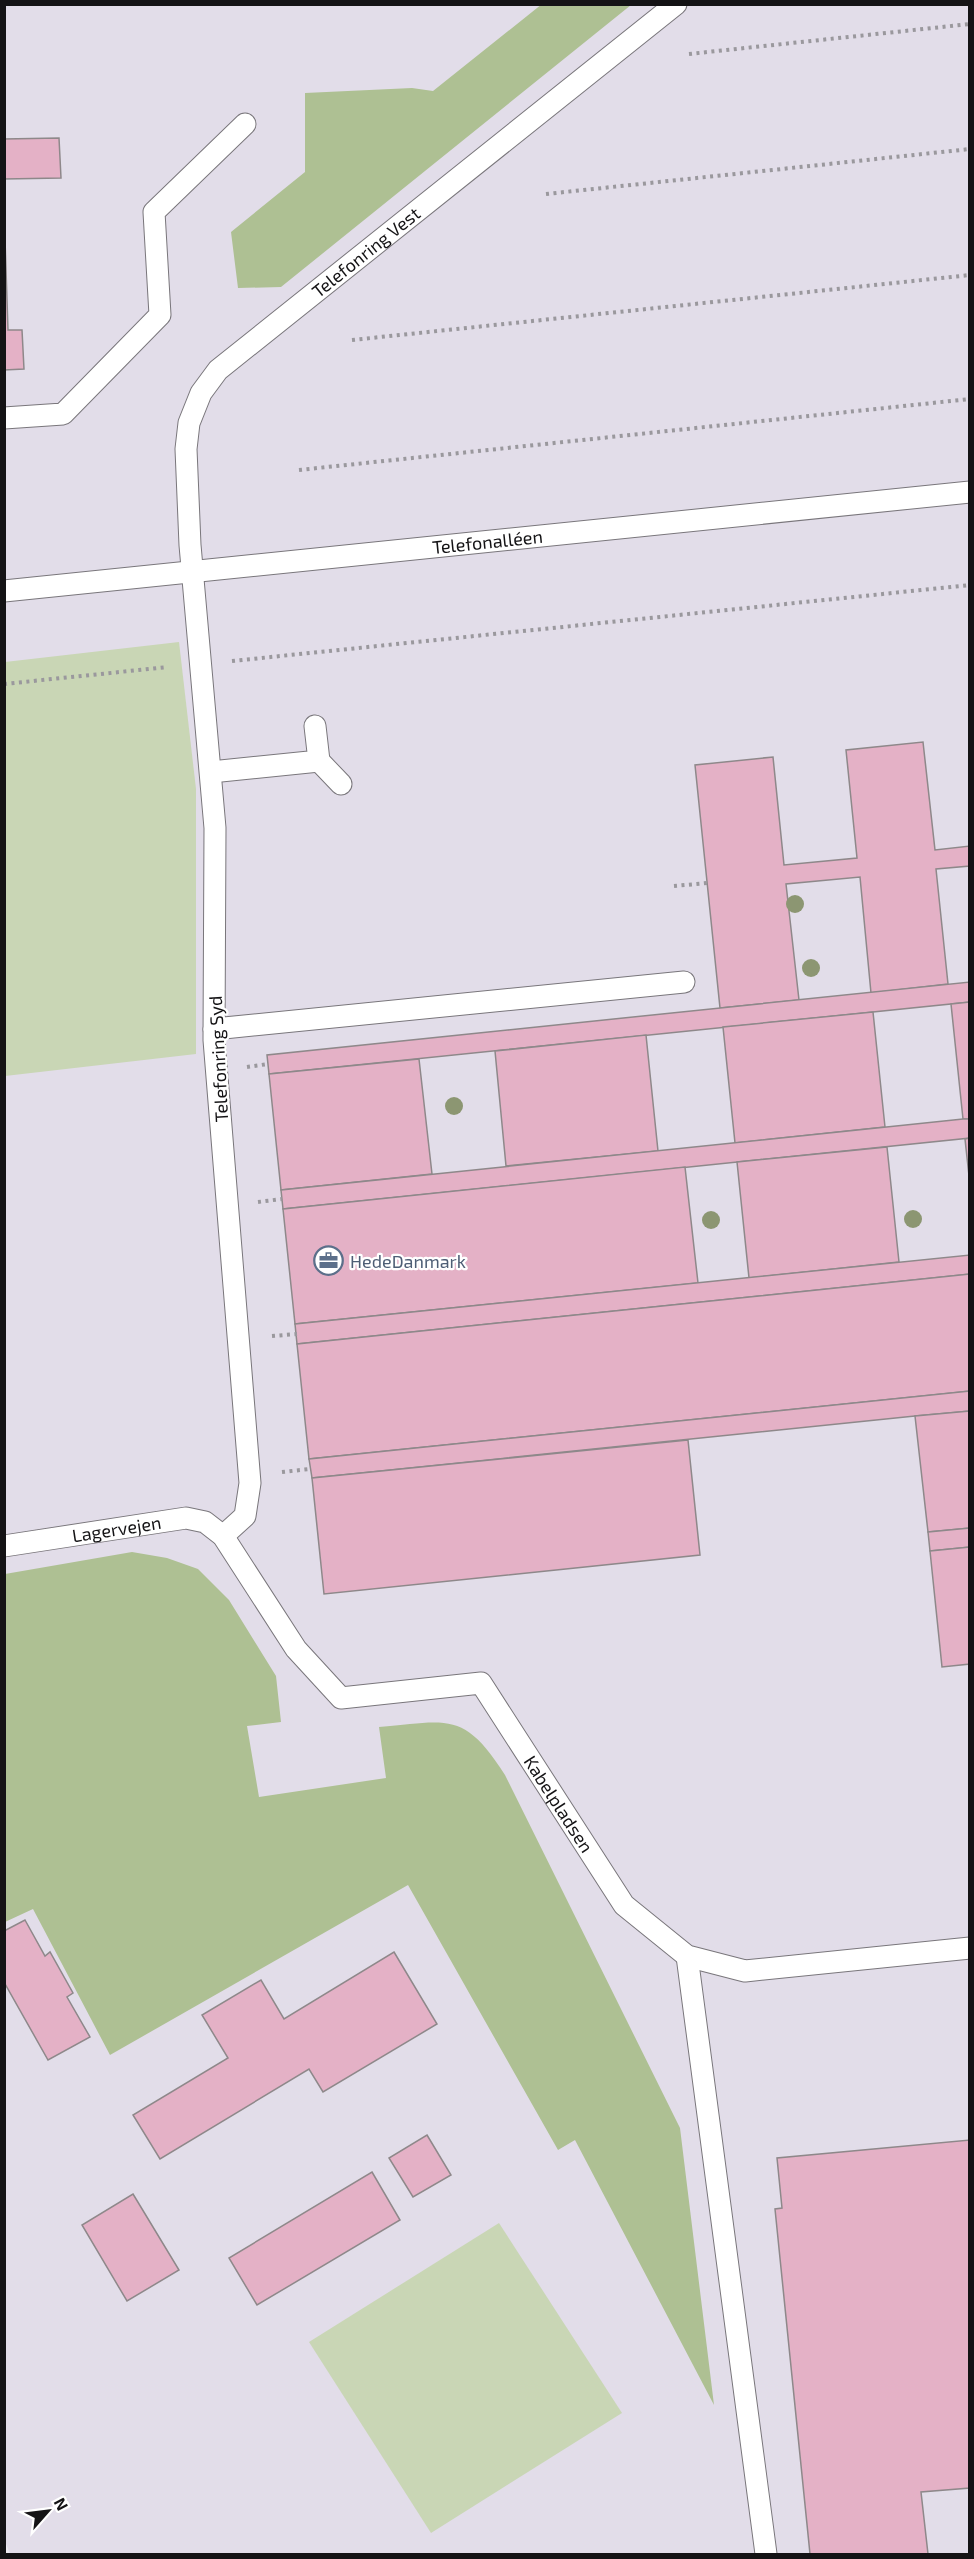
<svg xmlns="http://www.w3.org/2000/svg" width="974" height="2559" font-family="'Exo 2',sans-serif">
	<rect width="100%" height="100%" fill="#eeebf1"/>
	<path fill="#e2dde9" d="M4 5H969V2554H10L5 2541Z"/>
	<g fill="#c9d6b5">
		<path d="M179 642 196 789V1054L5 1076V662Z"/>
		<path d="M499 2223 622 2413 431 2533 309 2342Z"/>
	</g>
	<g fill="#aec093">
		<path d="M542 4 631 5 281 287 238 288 231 232 305 172V93L412 88 433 91Z"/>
		<path d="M132 1552 167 1558 198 1569 229 1600 276 1676 281 1722 247 1726 259 1797 386 1778 379 1727C449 1721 464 1711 505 1775L680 2128 714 2405 575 2140 558 2150 408 1885 110 2055 33 1909 5 1922V1574Z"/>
	</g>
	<g fill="#e4b1c6" stroke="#8e888a" stroke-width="1.5">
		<path d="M59 138 61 178 4 179V139Z"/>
		<path d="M4 209 8 330H22L24 369 4 370Z"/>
		<path d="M923 742 935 850 970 846V866L936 869 948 984 871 993 860 877 786 884 799 1000 720 1008 695 765 773 757 784 865 857 858 846 750Z"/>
		<path d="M970 982V1002L269 1074 267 1055Z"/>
		<path d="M970 1002V1119H963L951 1004Z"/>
		<path d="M873 1012 885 1127 735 1143 723 1027Z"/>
		<path d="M646 1035 658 1151 506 1166 495 1051Z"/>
		<path d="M419 1059 432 1174 281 1190 269 1074Z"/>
		<path d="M963 1119H970V1138L283 1209 281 1190Z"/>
		<path d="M970 1138V1185L965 1139Z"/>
		<path d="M887 1147 899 1262 749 1278 737 1162Z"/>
		<path d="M685 1167 698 1283 295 1324 283 1209Z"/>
		<path d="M970 1255V1274L297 1344 295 1324Z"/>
		<path d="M970 1274V1391L309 1459 297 1344Z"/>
		<path d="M970 1391V1411L915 1416 312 1478 309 1459Z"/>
		<path d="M970 1411V1528L928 1532 915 1416Z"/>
		<path d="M688 1440 700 1555 324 1594 312 1478Z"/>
		<path d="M970 1528V1547L930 1551 928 1532Z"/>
		<path d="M970 1547V1664L942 1667 930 1551Z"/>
		<path d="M25 1920 45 1956 50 1952 73 1993 67 1997 90 2037 48 2060 4 1982V1931Z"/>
		<path d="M394 1952 437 2024 323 2092 309 2069 160 2159 133 2115 228 2058 202 2015 261 1980 284 2019Z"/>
		<path d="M427 2135 451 2175 413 2197 389 2158Z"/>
		<path d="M970 2140V2488L921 2492 928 2554H810L775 2209 782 2208 777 2158Z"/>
		<path d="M372 2172 400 2220 257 2305 229 2258Z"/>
		<path d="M133 2194 179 2270 127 2301 82 2225Z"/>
	</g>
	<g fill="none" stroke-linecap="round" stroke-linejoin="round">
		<defs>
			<g id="lane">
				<path d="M4 418 63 414 160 315 154 212 245 124"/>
				<path id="s1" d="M4 591 970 492"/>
				<path d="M319 761 341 784"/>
				<path d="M211 772 319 761 315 726"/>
				<path d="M214 1029 684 982"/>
				<path id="s2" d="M223 1536 245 1516 250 1483 214 1040 215 828 190 545 186 449 189 423 201 393 218 370 676 4"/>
				<path id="s3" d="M4 1546 186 1518 205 1522 223 1536 296 1649 341 1698 481 1683 624 1905 687 1956 745 1971 970 1948"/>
				<path d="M687 1956 766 2554"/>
			</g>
		</defs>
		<use href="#lane" stroke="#79767b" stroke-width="23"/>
		<g stroke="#9a989d" stroke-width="4" stroke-dasharray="3 4.5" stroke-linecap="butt">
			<path d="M689 54 970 24"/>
			<path d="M546 194 970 149"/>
			<path d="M352 340 970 275"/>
			<path d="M299 470 970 399"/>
			<path d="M232 661 970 585"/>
			<path d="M4 684 168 667"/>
			<path d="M674 886 708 883"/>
			<path d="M247 1067 268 1064"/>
			<path d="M258 1202 282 1199"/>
			<path d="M272 1336 297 1334"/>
			<path d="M282 1472 310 1469"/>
		</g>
		<use href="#lane" stroke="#fff" stroke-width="21"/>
	</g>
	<g fill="#8c9672">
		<circle cx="795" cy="904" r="9"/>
		<circle cx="811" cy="968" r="9"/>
		<circle cx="454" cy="1106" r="9"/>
		<circle cx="913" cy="1219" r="9"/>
		<circle cx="711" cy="1220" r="9"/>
	</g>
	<defs>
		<symbol id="office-ring" viewBox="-11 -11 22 22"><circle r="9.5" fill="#fff" stroke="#5c6f8a" stroke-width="1.5"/><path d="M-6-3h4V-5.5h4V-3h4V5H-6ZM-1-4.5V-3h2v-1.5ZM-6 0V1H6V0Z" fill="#5c6f8a"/></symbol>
	</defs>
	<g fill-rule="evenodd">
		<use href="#office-ring" x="312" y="1244" width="33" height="33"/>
	</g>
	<g text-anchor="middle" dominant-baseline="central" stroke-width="4.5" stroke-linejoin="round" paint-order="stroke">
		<g font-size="18" fill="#141315" stroke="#fff">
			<text stroke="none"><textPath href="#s2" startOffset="1376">Telefonring Vest</textPath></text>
			<text stroke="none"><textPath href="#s1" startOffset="486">Telefonalléen</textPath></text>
			<text transform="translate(218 1059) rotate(-93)">Telefonring Syd</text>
			<text stroke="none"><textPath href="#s3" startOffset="114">Lagervejen</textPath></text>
			<text stroke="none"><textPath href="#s3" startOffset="712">Kabelpladsen</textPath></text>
		</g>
		<g font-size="18" fill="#4e5e75" stroke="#fff" text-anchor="start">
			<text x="350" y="1261">HedeDanmark</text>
		</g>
	</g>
	<rect width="974" height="2559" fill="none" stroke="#141315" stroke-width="12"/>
	<g transform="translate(48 2511) rotate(62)" stroke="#ffffff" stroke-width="4.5" paint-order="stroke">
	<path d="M0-4.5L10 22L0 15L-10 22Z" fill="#141315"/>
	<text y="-9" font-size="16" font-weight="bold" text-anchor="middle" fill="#141315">N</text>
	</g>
</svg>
